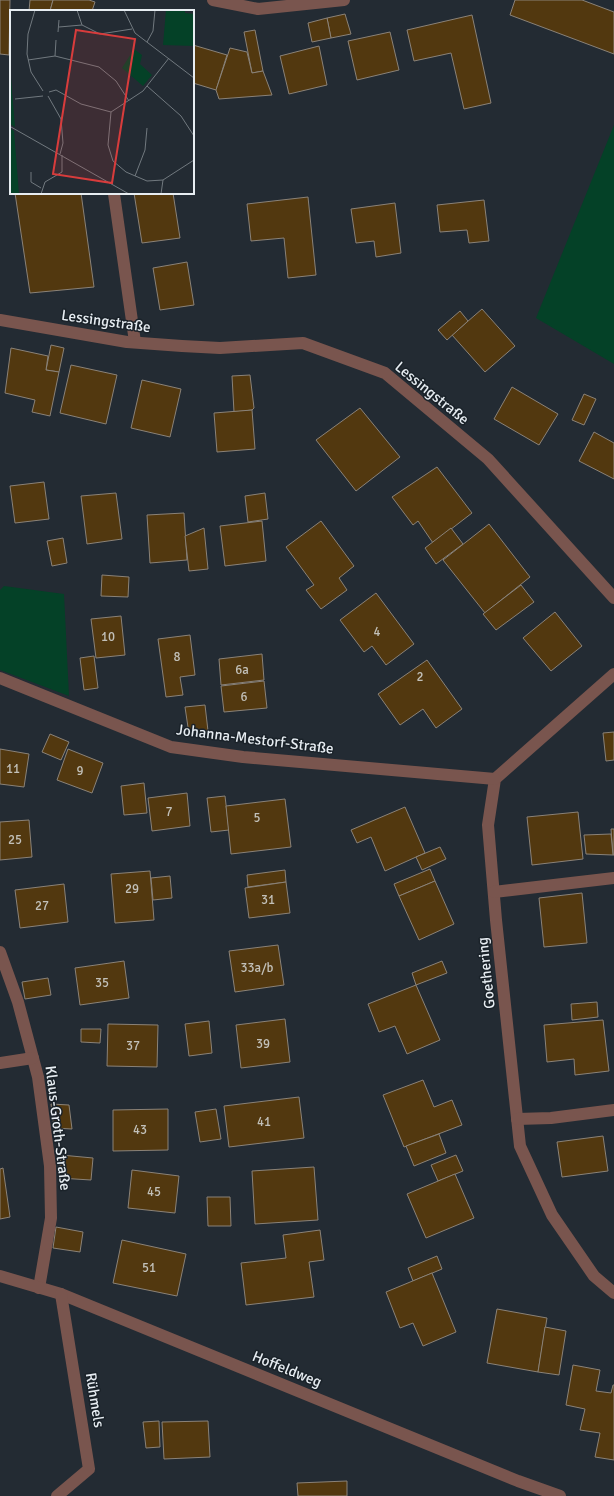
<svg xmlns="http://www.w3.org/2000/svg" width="614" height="1496" font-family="Signika,sans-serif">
	<rect width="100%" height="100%" fill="#232b33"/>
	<g fill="#044127">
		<path d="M614 125V364L536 318Z"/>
		<path d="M4 586 64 594 69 696 0 670V590Z"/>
	</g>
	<g fill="#52380f" stroke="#8a8278">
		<path d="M0 0H10L9 55 0 54Z"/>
		<path d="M30 0H53L50 11H29Z"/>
		<path d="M53 0H89L95 2 92 11H50Z"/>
		<path d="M515 0H582L614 12V54L510 15Z"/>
		<path d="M345 14 351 34 331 38 327 18Z"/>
		<path d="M472 15 491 103 464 109 451 53 414 61 407 30Z"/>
		<path d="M327 18 331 38 312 42 308 23Z"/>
		<path d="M255 30 263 71 252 73 244 32Z"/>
		<path d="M390 32 399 70 357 80 348 41Z"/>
		<path d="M193 45 227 55 216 90 193 83Z"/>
		<path d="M319 46 327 85 289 94 280 56Z"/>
		<path d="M230 48 247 52 252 73 263 71 272 95 219 99 216 90Z"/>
		<path d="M15 193H81L94 287 30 293Z"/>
		<path d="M134 193H173L180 238 142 243Z"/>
		<path d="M308 197 316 275 288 278 284 238 251 241 247 204Z"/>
		<path d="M484 200 489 241 469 243 467 230 440 232 437 205Z"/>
		<path d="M395 203 401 253 376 257 374 241 356 243 351 209Z"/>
		<path d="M187 262 194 305 160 310 153 268Z"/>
		<path d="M482 309 515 346 485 372 452 335Z"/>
		<path d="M460 311 468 321 447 340 438 330Z"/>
		<path d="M51 345 64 348 59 372 46 370Z"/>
		<path d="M11 348 48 356 46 370 59 372 50 416 32 412 35 400 5 393Z"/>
		<path d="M71 365 117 375 106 424 60 413Z"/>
		<path d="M250 375 254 408 252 410 234 412 232 376Z"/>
		<path d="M142 380 181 389 170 437 131 428Z"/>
		<path d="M512 387 558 414 539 445 494 419Z"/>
		<path d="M584 394 596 399 584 425 572 420Z"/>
		<path d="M360 408 400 457 356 491 316 440Z"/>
		<path d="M252 410 255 449 217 452 214 413Z"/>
		<path d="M594 432 614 443V479L579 461Z"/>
		<path d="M437 467 472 513 433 543 418 521 413 525 392 497Z"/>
		<path d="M44 482 49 519 15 523 10 486Z"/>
		<path d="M116 493 122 539 87 544 81 496Z"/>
		<path d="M265 493 268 519 248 522 245 496Z"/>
		<path d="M184 513 187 560 150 563 147 515Z"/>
		<path d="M262 521 266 561 225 566 220 526Z"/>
		<path d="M321 521 354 566 339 578 347 590 321 609 306 590 314 585 286 547Z"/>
		<path d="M489 524 530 577 485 613 443 560Z"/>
		<path d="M204 528 208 569 189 571 185 536Z"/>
		<path d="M451 528 463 544 436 564 425 548Z"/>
		<path d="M63 538 67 563 52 566 47 541Z"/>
		<path d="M102 575 129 577 128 597 101 596Z"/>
		<path d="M521 585 534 602 496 630 483 614Z"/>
		<path d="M376 593 414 644 386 665 372 646 364 652 340 620Z"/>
		<path d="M555 612 582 646 551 671 523 638Z"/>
		<path d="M121 616 125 655 96 658 91 619Z"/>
		<path d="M190 635 195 675 180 677 183 695 166 697 158 639Z"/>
		<path d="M262 654 264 680 221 685 219 659Z"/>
		<path d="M94 656 98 688 84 690 80 658Z"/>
		<path d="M427 660 462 709 436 728 423 709 400 725 378 694Z"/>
		<path d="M264 681 267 708 224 712 221 686Z"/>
		<path d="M205 705 208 731 189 734 185 707Z"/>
		<path d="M614 732V760L606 761 603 733Z"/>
		<path d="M50 734 69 742 61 760 42 752Z"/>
		<path d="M0 749 29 754 24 787 0 784Z"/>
		<path d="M68 749 103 763 92 793 57 780Z"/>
		<path d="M144 783 147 813 124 815 121 786Z"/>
		<path d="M187 793 190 826 152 831 148 798Z"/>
		<path d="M225 796 229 830 211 832 207 798Z"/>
		<path d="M285 799 291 847 231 854 226 806Z"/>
		<path d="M405 807 425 853 385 871 371 837 357 843 351 830Z"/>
		<path d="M578 812 583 859 532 865 527 817Z"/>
		<path d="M29 820 32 857 0 860V822Z"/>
		<path d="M611 829H614V855H613Z"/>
		<path d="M611 834 613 855 586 854 584 835Z"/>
		<path d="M440 847 446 859 422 870 416 857Z"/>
		<path d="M430 869 435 881 399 896 394 884Z"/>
		<path d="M285 870 286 882 248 887 247 875Z"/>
		<path d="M150 871 154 920 115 923 111 874Z"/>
		<path d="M170 876 172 898 153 900 151 878Z"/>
		<path d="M435 881 454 924 419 940 399 896Z"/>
		<path d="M286 882 290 913 249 918 245 888Z"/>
		<path d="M64 884 68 922 20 928 15 890Z"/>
		<path d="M582 893 587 943 544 947 539 898Z"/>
		<path d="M278 945 284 985 235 992 229 951Z"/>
		<path d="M124 961 129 998 80 1005 75 968Z"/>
		<path d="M442 961 447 973 416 985 412 973Z"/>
		<path d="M48 978 51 995 25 999 22 982Z"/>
		<path d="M416 985 440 1040 407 1054 395 1026 379 1032 368 1004Z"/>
		<path d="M597 1002 598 1017 572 1020 571 1004Z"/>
		<path d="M285 1019 290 1062 241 1068 236 1025Z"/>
		<path d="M603 1020 609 1071 575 1075 574 1059 547 1062 544 1025Z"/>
		<path d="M209 1021 212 1053 189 1056 185 1024Z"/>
		<path d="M108 1024 158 1025 157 1067 107 1066Z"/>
		<path d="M81 1029H101L100 1043 81 1042Z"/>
		<path d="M423 1080 434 1107 452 1100 462 1125 404 1147 383 1095Z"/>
		<path d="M299 1097 304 1138 229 1147 224 1106Z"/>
		<path d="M51 1104 69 1105 72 1129 54 1128Z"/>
		<path d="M168 1109V1150L113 1151V1110Z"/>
		<path d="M216 1109 221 1139 200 1142 195 1112Z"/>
		<path d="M439 1134 446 1153 414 1166 406 1146Z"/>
		<path d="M603 1136 608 1171 562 1177 557 1142Z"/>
		<path d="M61 1155 93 1158 91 1180 59 1178Z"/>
		<path d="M456 1155 463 1171 438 1181 431 1165Z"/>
		<path d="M314 1167 318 1220 255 1224 252 1171Z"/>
		<path d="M3 1168 10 1217 0 1219V1169Z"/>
		<path d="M132 1170 179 1176 175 1213 128 1208Z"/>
		<path d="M455 1174 474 1218 426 1238 407 1194Z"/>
		<path d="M207 1197H230L231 1226H208Z"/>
		<path d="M56 1227 83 1232 80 1252 53 1248Z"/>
		<path d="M320 1230 324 1260 309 1262 314 1297 246 1305 241 1263 286 1258 283 1235Z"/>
		<path d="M122 1240 186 1254 177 1296 113 1283Z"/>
		<path d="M437 1256 442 1269 413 1281 408 1268Z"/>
		<path d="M432 1273 456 1332 423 1346 413 1323 400 1328 386 1292Z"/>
		<path d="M497 1309 547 1318 538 1372 487 1363Z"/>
		<path d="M545 1327 566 1331 559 1375 538 1372Z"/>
		<path d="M573 1365 600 1370 596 1391 611 1393 613 1385H614V1460L595 1457 600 1433 580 1430 585 1409 566 1405Z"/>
		<path d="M159 1421 160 1447 146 1448 143 1422Z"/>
		<path d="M208 1421 210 1457 164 1459 162 1422Z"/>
		<path d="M347 1481V1496H298L297 1483Z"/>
	</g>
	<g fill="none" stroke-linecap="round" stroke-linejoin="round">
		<g stroke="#79554e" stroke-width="12">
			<path d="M213 0 258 9 344 0"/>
			<path d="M114 194 135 342"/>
			<path d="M0 320 127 342 182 346 220 348 303 343 385 373 488 459 614 598"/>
			<path d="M614 674 495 779 488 825 496 920 520 1146 552 1215 594 1276 614 1293"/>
			<path d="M0 678 171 747 243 757 495 779"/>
			<path d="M494 892 614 878"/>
			<path d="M0 952 18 1002 38 1077 50 1166 51 1218 39 1288"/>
			<path d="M0 1063 33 1058"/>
			<path d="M517 1119 551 1118 614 1110"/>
			<path d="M0 1276 61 1294 518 1481 560 1496"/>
			<path d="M57 1496 89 1469 61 1294"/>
		</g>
	</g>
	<g text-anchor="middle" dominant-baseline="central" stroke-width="3" stroke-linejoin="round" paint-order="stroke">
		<g font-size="13" fill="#c2c0b9">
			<text x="377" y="632">4</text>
			<text x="108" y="637">10</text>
			<text x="177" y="657">8</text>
			<text x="242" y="670">6a</text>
			<text x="420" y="677">2</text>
			<text x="244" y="697">6</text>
			<text x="13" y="769">11</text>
			<text x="80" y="771">9</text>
			<text x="169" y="812">7</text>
			<text x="257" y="818">5</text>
			<text x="15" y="840">25</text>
			<text x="132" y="889">29</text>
			<text x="268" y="900">31</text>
			<text x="42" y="906">27</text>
			<text x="257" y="968">33a/b</text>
			<text x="102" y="983">35</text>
			<text x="263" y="1044">39</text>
			<text x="133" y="1046">37</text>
			<text x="264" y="1122">41</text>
			<text x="140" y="1130">43</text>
			<text x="154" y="1192">45</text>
			<text x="149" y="1268">51</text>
		</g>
		<g font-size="15" fill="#e7edf2" stroke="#1a2229">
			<text transform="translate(106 321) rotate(8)">Lessingstraße</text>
			<text transform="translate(432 393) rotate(39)">Lessingstraße</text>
			<text transform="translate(255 739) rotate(7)">Johanna-Mestorf-Straße</text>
			<text transform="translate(486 973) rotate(-96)">Goethering</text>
			<text transform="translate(58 1128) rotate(83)">Klaus-Groth-Straße</text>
			<text transform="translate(287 1369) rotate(22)">Hoffeldweg</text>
			<text transform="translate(95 1400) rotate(81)">Rühmels</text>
		</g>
	</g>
	<g transform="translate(10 10)">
		<rect width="184" height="184" fill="#232b33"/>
		<path d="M156 0H175V3L184 4V36L153 35ZM124 39 132 45 130 54 142 65 133 76 112 58ZM0 56 5 117 0 114ZM0 118 4 121 9 184H0Z" fill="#044127"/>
		<path fill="none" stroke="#71797f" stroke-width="1" d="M25 0 18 24 17 44 21 62 33 81M67 0 72 15 90 24 122 19M114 0 125 23 184 68M49 17 72 15M48 22 49 10M137 32 143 21 145 0M45 46 46 30M18 50 45 46 89 57 106 71 119 91M137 76 171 106 184 126M39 82 46 80 71 94 101 102M38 86 51 109 53 133 50 144M5 89 33 86M1 117 119 184M21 162V172L31 178M125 166 135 140 137 118M153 170 137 171 116 162 103 151 98 135 101 102 133 81 159 48M31 184 35 172 52 162V145M151 184 153 170 184 150"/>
		<path fill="#d83c3c" fill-opacity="0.15" stroke="#d83c3c" stroke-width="2" d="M66 20 125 29 102 173 43 164Z"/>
		<rect width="184" height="184" fill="none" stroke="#e7edf2" stroke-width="2"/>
	</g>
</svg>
